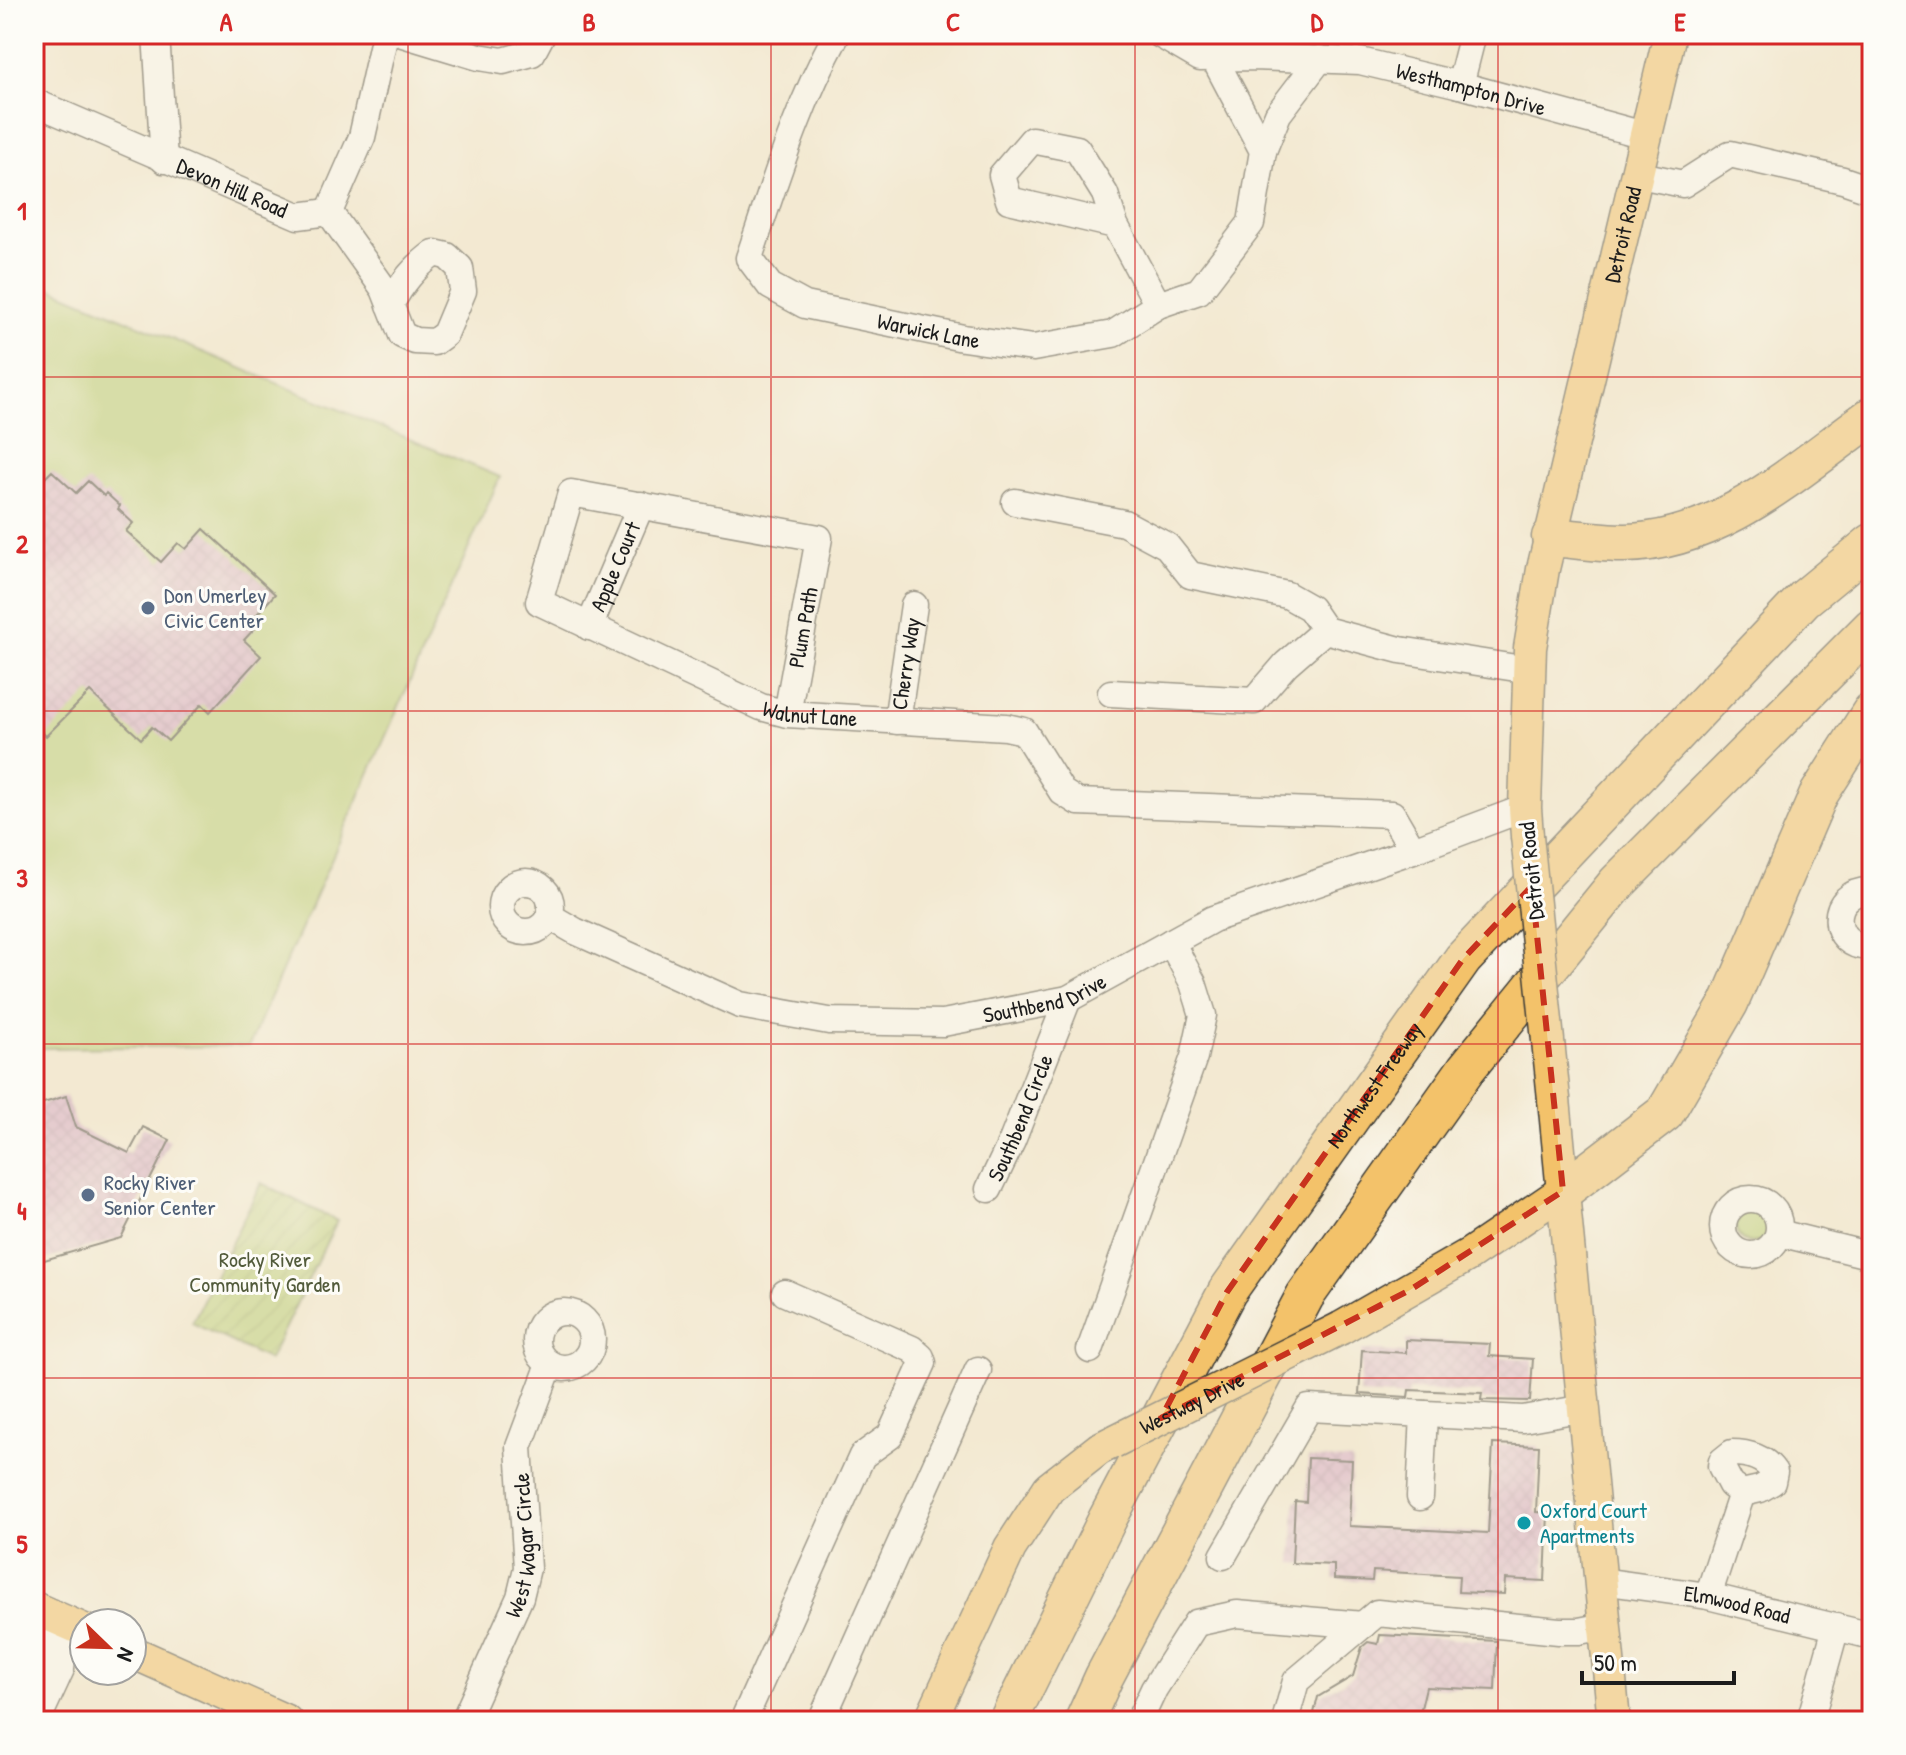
<svg xmlns="http://www.w3.org/2000/svg" width="1906" height="1755" font-family="'Patrick Hand',sans-serif">
<style>
.green{fill:#b7cf74;stroke:#6a7648;stroke-width:2}
.garden{fill:url(#garden-furrows);stroke:#6a7648;stroke-width:2}
.building{fill:url(#building-cross-hatch)}
.lines{fill:none;stroke-linecap:round;stroke-linejoin:round}
.minor-casing{stroke:#3c3b37;stroke-width:29}
.major-casing{stroke:#3c3b37;stroke-width:35}
.highway-casing{stroke:#3c3b37;stroke-width:41}
.minor{stroke:#fff;stroke-width:26}
.major{stroke:#f3c26a;stroke-width:32}
.highway{stroke:#f3c26a;stroke-width:38}
.major-bridge-casing{stroke:#3c3b37;stroke-width:35;stroke-linecap:butt}
.major-bridge{stroke:#f3c26a;stroke-width:32}
.marked{fill:none;stroke:#c8321e;stroke-width:6;stroke-dasharray:16 10;stroke-linejoin:round}
.grid{fill:none;stroke:#d62828;stroke-width:2;stroke-opacity:0.55}
.service-dot{fill:#5c6f8a;stroke:#fdfcf7;stroke-width:3}
.culture-dot{fill:#0f9aa8;stroke:#fdfcf7;stroke-width:3}
.labels{text-anchor:middle;dominant-baseline:central;stroke-width:6;stroke-linejoin:round;paint-order:stroke}
.street-label{font-size:22px;fill:#1c1c1c;stroke:#fdfcf7}
.service-label{font-size:22px;fill:#4e5e75;stroke:#fdfcf7;text-anchor:start}
.park-label{font-size:22px;fill:#525b3b;stroke:#fdfcf7}
.culture-label{font-size:22px;fill:#0d838f;stroke:#fdfcf7;text-anchor:start}
.neatline{fill:none;stroke:#d62828;stroke-width:3}
.grid-label{font-size:26px;text-anchor:middle;font-weight:bold;fill:#d62828}
</style>
<defs>
<pattern id="garden-furrows" width="10" height="10" patternUnits="userSpaceOnUse" patternTransform="scale(2)"><rect width="10" height="10" fill="#b7cf74"/><path d="M-1 1l2-2M0 10L10 0M9 11l2-2" fill="none" stroke="#9db164"/></pattern>
<pattern id="building-cross-hatch" width="8" height="8" patternUnits="userSpaceOnUse" patternTransform="scale(2)"><rect width="8" height="8" fill="#d5a7cb"/><path d="M0 0l8 8M0 8l8-8" fill="none" stroke="#b68fae"/></pattern>
</defs>
<rect width="100%" height="100%" fill="#fdfcf7"/>
<filter id="ink" filterUnits="userSpaceOnUse"><feTurbulence type="fractalNoise" baseFrequency=".0125" numOctaves="2"/><feDisplacementMap in="SourceGraphic" scale="16" xChannelSelector="R" yChannelSelector="G"/><feConvolveMatrix kernelMatrix="1 2 1 2 8 2 1 2 1" color-interpolation-filters="sRGB"/></filter>
<filter id="wash" filterUnits="userSpaceOnUse"><feTurbulence type="fractalNoise" baseFrequency=".006" numOctaves="4" result="noise"/><feDisplacementMap in="SourceGraphic" scale="32" xChannelSelector="R" yChannelSelector="G"/><feGaussianBlur stdDeviation="1.8" result="paint"/><feColorMatrix in="noise" values="0 0 0 0 0 0 0 0 0 0 0 0 0 0 0 0 0 1.4 0 .05"/><feComposite in="paint" operator="in"/></filter>
<g filter="url(#wash)">
<rect width="100%" height="100%" fill="#f3e9d2"/>
<path class="green" d="M34 281 500 477 249 1046 43 1048 34 1051Z
M1736 1227a16 16 0 1 1 32 0a16 16 0 1 1-32 0Z"/>
<path class="garden" d="M261 1183 337 1221 269 1360 192 1323Z"/>
<g id="blocks">
<path class="building" d="M52 471 76 493 88 481 104 496 106 493 120 506 118 509 133 523 126 531 161 562 178 543 186 549 204 529 275 594 250 622 256 627 244 640 261 656 210 712 202 704 168 741 152 727 141 739 90 692 46 736 34 725V489Z
M66 1096 76 1127 129 1153 143 1127 170 1140 121 1238 34 1263V1106Z
M1406 1340 1490 1344 1489 1356 1533 1359 1530 1401 1481 1400 1482 1393 1409 1390 1408 1397 1359 1394 1362 1350 1406 1353Z
M1493 1444 1539 1446 1536 1512 1548 1513 1545 1581 1505 1579 1504 1594 1458 1592 1459 1576 1373 1571 1372 1581 1334 1579V1565L1292 1563 1295 1501 1306 1502 1308 1458 1352 1460 1349 1526 1488 1533Z
M1380 1635 1497 1641 1495 1690 1426 1687 1418 1721H1312L1318 1697 1353 1676 1362 1647 1368 1642 1378 1644Z"/>
</g>
</g>
<g filter="url(#ink)">
<use href="#blocks" fill-opacity="0" stroke="#3c3b37" stroke-width="2"/>
<g class="lines">
<defs>
<g id="minor">
<path d="M156 34 164 160"/>
<path d="M403 34 479 57 503 61 532 53 542 34"/>
<path id="s1" d="M837 34C798 105 775 181 749 258L770 286 805 305 963 338 1033 348 1113 334 1158 305 1199 291 1251 223 1263 151 1214 58"/>
<path id="s2" d="M1159 34 1200 58 1252 57 1360 61 1460 85 1644 135"/>
<path d="M1460 85 1473 34"/>
<path id="s3" d="M34 102 298 216 329 212"/>
<path d="M1263 151 1278 114 1320 59"/>
<path d="M1635 174 1683 184 1730 154 1843 180 1872 190"/>
<path d="M329 212 384 289 402 335 415 341 434 342 445 334 463 291 460 268 447 256 434 253C414 268 402 283 390 305"/>
<path d="M329 212 362 137 385 34"/>
<path d="M1115 225 1105 194 1077 149 1032 140 1002 175 1009 200 1115 225 1158 305"/>
<path d="M1015 502 1124 523 1167 546 1190 575 1287 595 1310 608 1325 630 1400 650 1529 670"/>
<path id="s4" d="M589 627 641 505"/>
<path d="M1111 693 1254 701 1286 664 1325 630"/>
<path id="s5" d="M787 714 819 538 571 493 539 602 761 707 787 714 1006 727 1024 731 1062 792 1078 802 1392 814 1413 850"/>
<path id="s6" d="M897 721 914 605"/>
<circle cx="526" cy="907" r="25"/>
<path d="M1872 891C1827 888 1828 951 1872 946"/>
<path id="s7" d="M549 916 575 931 740 1005 829 1021 943 1023 1068 999 1213 919 1413 850 1525 808"/>
<path id="s8" d="M989 1189 1012 1141 1068 999"/>
<circle cx="1751" cy="1227" r="28"/>
<path d="M1779 1233 1872 1256"/>
<circle cx="564" cy="1340" r="28"/>
<path d="M1090 1350 1194 1057 1203 1015 1193 983 1171 942"/>
<path d="M1732 1453C1748 1453 1765 1458 1774 1472L1772 1482 1760 1489 1742 1493 1731 1485 1721 1466 1722 1461Z"/>
<path d="M1420 1497 1424 1414"/>
<path d="M1223 1556 1309 1408 1523 1419 1584 1408"/>
<path id="s9" d="M1601 1581 1708 1596 1872 1636"/>
<path d="M1708 1596 1742 1493"/>
<path d="M34 1672 39 1660 65 1625"/>
<path d="M37 1721 61 1669 67 1622"/>
<path id="s10" d="M464 1721 520 1597 527 1568 519 1447 550 1364"/>
<path d="M743 1721 862 1456 890 1436 923 1363 921 1357 912 1349 785 1293"/>
<path d="M821 1721 978 1370"/>
<path d="M1139 1721 1154 1689 1196 1623 1237 1614 1363 1625"/>
<path d="M1285 1721 1296 1681 1377 1613 1559 1631H1579L1605 1626"/>
<path d="M1810 1721 1836 1627"/>
</g>
<g id="major">
<path id="s11" d="M1527 836 1525 808 1530 648 1543 569 1670 34"/>
<path d="M1554 1099 1614 1721"/>
<path d="M1341 1328 1470 1254 1563 1191"/>
<path d="M34 1608 84 1630"/>
<path d="M132 1652 286 1721"/>
<path d="M930 1721 1010 1548 1049 1488 1099 1449 1113 1442"/>
</g>
<g id="highway">
<path d="M1551 537C1576 539 1601 543 1625 543 1720 542 1799 468 1872 416"/>
<path d="M1563 1191 1665 1113 1729 1003 1819 794 1872 711"/>
<path id="s12" d="M1008 1721 1108 1518 1227 1292 1463 959 1804 599 1872 543"/>
<path d="M1084 1721 1104 1677 1305 1296 1466 1069 1617 883 1872 627"/>
</g>
</defs>
<use href="#minor" class="minor-casing"/>
<use href="#major" class="major-casing"/>
<use href="#highway" class="highway-casing"/>
<use href="#minor" class="minor"/>
<use href="#major" class="major"/>
<use href="#highway" class="highway"/>
<defs>
<g id="major-bridge">
<path d="M1527 836 1554 1099"/>
<path id="s13" d="M1113 1442 1341 1328"/>
</g>
</defs>
<use href="#major-bridge" class="major-bridge-casing"/>
<use href="#major-bridge" class="major-bridge"/>
</g>
</g>
<path d="M0 0H1906V1755H0ZM1532 886 1563 1191 1410 1290 1161 1418 1227 1292 1463 959Z" fill="#f3e9d2" fill-opacity=".55" fill-rule="evenodd"/>
<path class="marked" d="M1532 886 1563 1191 1410 1290 1161 1418 1227 1292 1463 959Z"/>
<path class="grid" d="M408 34V1721M771 34V1721M1135 34V1721M1498 34V1721M34 377H1872M34 711H1872M34 1044H1872M34 1378H1872"/>
<g class="service-dot">
<circle cx="148" cy="608" r="8"/>
<circle cx="88" cy="1195" r="8"/>
</g>
<circle class="culture-dot" cx="1524" cy="1523" r="8"/>
<g class="labels">
<g class="street-label">
<text stroke="none"><textPath href="#s2" startOffset="322">Westhampton Drive</textPath></text>
<text stroke="none"><textPath href="#s3" startOffset="216">Devon Hill Road</textPath></text>
<text stroke="none"><textPath href="#s11" startOffset="612">Detroit Road</textPath></text>
<text stroke="none"><textPath href="#s1" startOffset="442">Warwick Lane</textPath></text>
<text stroke="none"><textPath href="#s4" startOffset="66">Apple Court</textPath></text>
<text stroke="none"><textPath href="#s5" startOffset="88">Plum Path</textPath></text>
<text stroke="none"><textPath href="#s6" startOffset="58">Cherry Way</textPath></text>
<text stroke="none"><textPath href="#s5" startOffset="840">Walnut Lane</textPath></text>
<text transform="translate(1531 871) rotate(-96)">Detroit Road</text>
<text stroke="none"><textPath href="#s7" startOffset="520">Southbend Drive</textPath></text>
<text stroke="none"><textPath href="#s12" startOffset="736">Northwest Freeway</textPath></text>
<text stroke="none"><textPath href="#s8" startOffset="78">Southbend Circle</textPath></text>
<text stroke="none"><textPath href="#s13" startOffset="88">Westway Drive</textPath></text>
<text stroke="none"><textPath href="#s10" startOffset="188">West Wagar Circle</textPath></text>
<text stroke="none"><textPath href="#s9" startOffset="138">Elmwood Road</textPath></text>
</g>
<g class="service-label">
<text x="164" y="595">Don Umerley<tspan x="164" dy="25">Civic Center</tspan></text>
<text x="104" y="1182">Rocky River<tspan x="104" dy="25">Senior Center</tspan></text>
</g>
<g class="park-label">
<text x="265" y="1259">Rocky River<tspan x="265" dy="25">Community Garden</tspan></text>
</g>
<g class="culture-label">
<text x="1540" y="1510">Oxford Court<tspan x="1540" dy="25">Apartments</tspan></text>
</g>
</g>
<rect width="1906" height="1755" fill="none" stroke="#fdfcf7" stroke-width="88"/>
<g transform="translate(108 1647) rotate(113)"><circle r="38" fill="#fdfcf7" stroke="#a3a29f" stroke-width="2"/>
<path d="M0-6L14 30L0 20L-14 30Z" fill="#c8321e"/>
<text y="-12" font-size="22" font-weight="bold" text-anchor="middle" fill="#1c1c1c">N</text>
</g>
<path d="M1582 1671v12h152v-12" fill="none" stroke="#1c1c1c" stroke-width="4"/>
<text x="1594" y="1671" font-size="24" fill="#1c1c1c" stroke="#fdfcf7" stroke-width="6" paint-order="stroke">50 m</text>
<rect x="44" y="44" width="1818" height="1667" class="neatline"/>
<g class="grid-label">
<text x="226" y="31">A</text>
<text x="589" y="31">B</text>
<text x="953" y="31">C</text>
<text x="1317" y="31">D</text>
<text x="1680" y="31">E</text>
<text x="22" y="220">1</text>
<text x="22" y="553">2</text>
<text x="22" y="887">3</text>
<text x="22" y="1220">4</text>
<text x="22" y="1553">5</text>
</g>
</svg>
